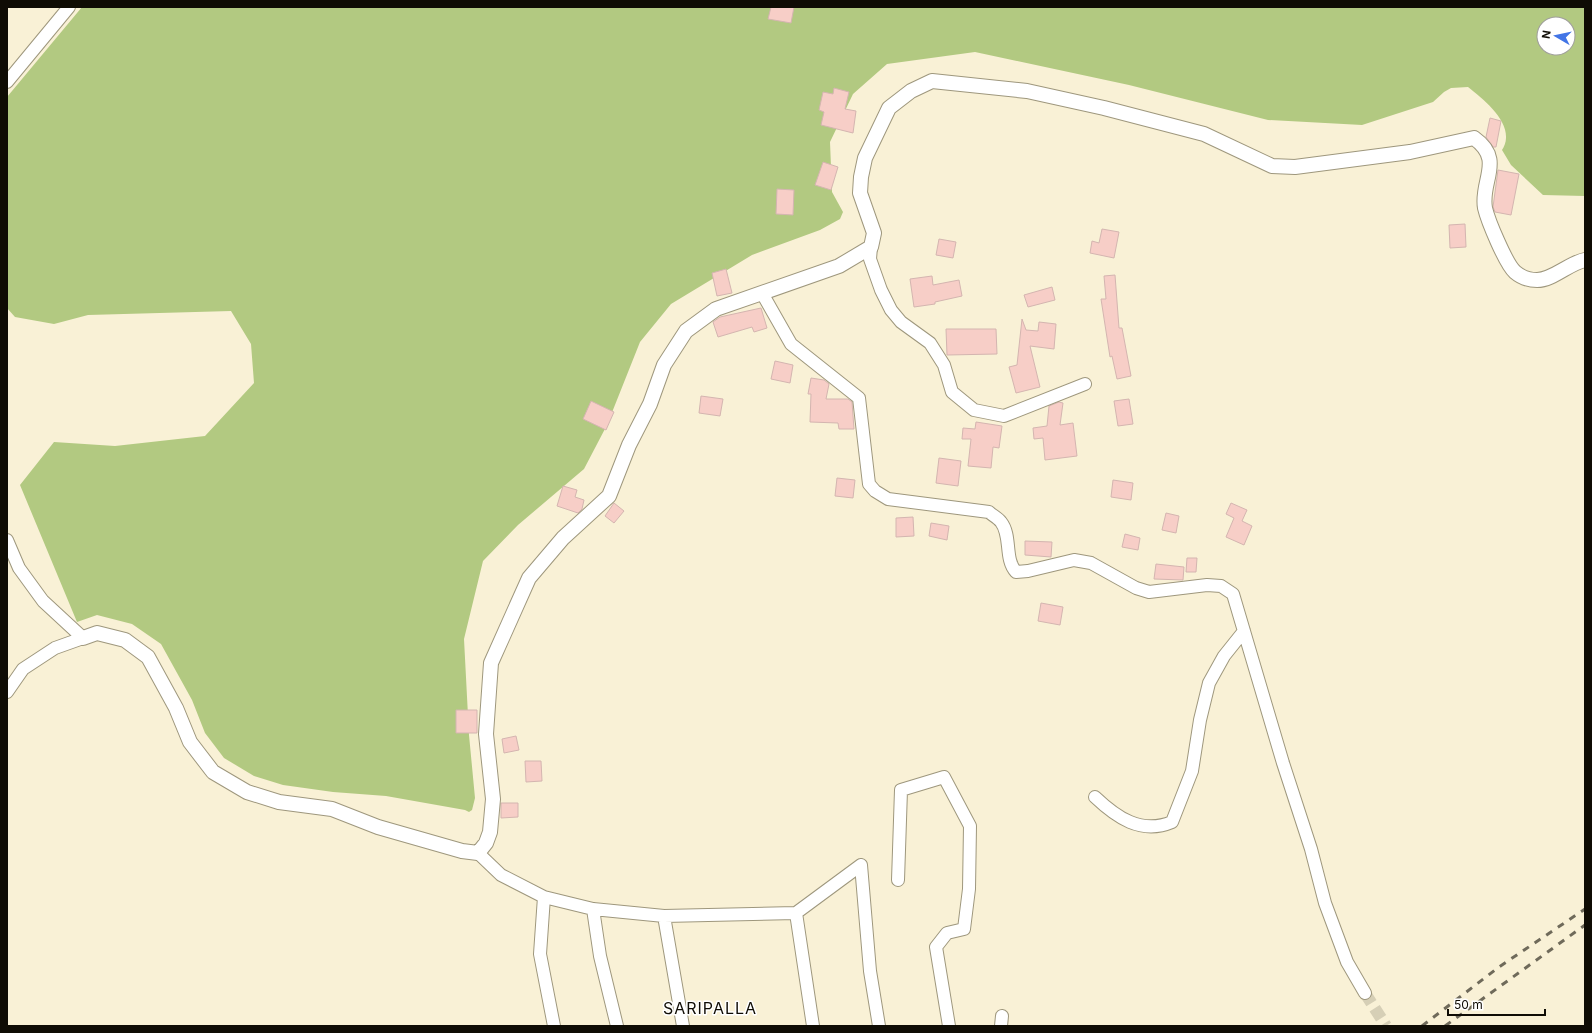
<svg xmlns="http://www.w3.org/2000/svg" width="1592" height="1033" font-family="Inter,sans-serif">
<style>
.green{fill:#b2c981;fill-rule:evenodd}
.building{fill:#f7cec7;stroke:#d4b5b0}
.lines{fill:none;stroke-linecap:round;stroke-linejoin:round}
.minor-tunnel{stroke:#d6cfb6;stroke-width:12;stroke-dasharray:12 6;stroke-linecap:butt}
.minor-casing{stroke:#9e977d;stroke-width:14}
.tertiary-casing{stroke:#9e977d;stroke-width:16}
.minor{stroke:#fff;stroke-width:12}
.tertiary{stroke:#fff;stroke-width:14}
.rail{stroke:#6f6a5a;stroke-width:3;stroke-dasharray:7 7;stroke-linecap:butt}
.labels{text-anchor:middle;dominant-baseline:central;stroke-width:3;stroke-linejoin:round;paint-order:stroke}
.quarter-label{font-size:16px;letter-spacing:1px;fill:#0f0c04;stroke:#fff}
</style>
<rect width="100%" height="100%" fill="#f9f1d6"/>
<path class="green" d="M82 7H1585V196L1543 195 1511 165 1502 150C1504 147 1506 142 1506 138 1507 118 1483 99 1468 87L1451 88 1444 92 1433 102 1362 125 1268 120 1129 85 975 52 887 64 853 94 830 142 832 192 843 212 840 219 820 230 752 255 671 304 640 342 607 425 584 469 518 525 483 561 464 639 469 735 475 798 472 810 469 812 465 810 386 796 333 792 283 785 254 776 224 758 205 733 192 700 161 644 132 624 97 615 77 622 20 485 54 442 115 446 205 436 254 383 251 344 231 311 88 315 54 324 15 317 7 308V97ZM1544 24H1568V48H1544Z"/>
<path class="building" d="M771 7H794L791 23 768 19Z
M834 88 849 92 845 109 856 111 853 133 821 125 824 112 819 110 823 92 833 94Z
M1490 118 1501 121 1496 147H1493L1486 137Z
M823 162 838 167 831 190 815 185Z
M1498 170 1519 174 1511 215 1495 212 1493 207Z
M777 189 794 190 793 215 776 214Z
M1465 224 1466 247 1450 248 1449 225Z
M1102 229 1119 232 1114 258 1090 253 1092 241 1099 243Z
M939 239 956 242 953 258 936 255Z
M726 269 732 293 717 296 712 273Z
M1115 275 1119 328H1122L1131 376 1117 379 1112 356 1110 357 1101 299H1106L1104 276Z
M932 276 933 285 959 280 962 296 935 302V304L914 307 910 279Z
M1052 287 1055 300 1028 307 1024 295Z
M761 308 767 328 754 332 752 327 718 337 713 322 720 317Z
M1022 319 1026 330 1038 331 1039 322 1056 324 1054 349 1030 346 1040 387 1016 393 1009 367 1017 365Z
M946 329H996L997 354 947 355Z
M775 361 793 365 790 383 771 379Z
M811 378 824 380 829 384 826 399H848L852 402 854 429H839L838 423 810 422 811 394H808Z
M701 396 723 399 720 416 699 413Z
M1129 399 1133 424 1118 426 1114 401Z
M591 401 614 412 606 430 583 419Z
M1059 402 1063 403 1060 425 1073 423 1077 456 1045 460 1043 438 1034 439 1033 428 1047 426 1049 406Z
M976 422 1002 426 999 448 993 447 991 468 968 466 971 439H962L963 428 975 429Z
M939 458 961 461 958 486 936 483Z
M837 478 855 480 853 498 835 496Z
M1113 480 1133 483 1131 500 1111 497Z
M563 486 577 490 575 497 584 500 582 509 578 513 557 506Z
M614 503 624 511 614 523 605 516Z
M1231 503 1247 510 1242 521 1252 526 1244 545 1226 537 1234 518 1226 514Z
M1166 513 1179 516 1176 533 1162 530Z
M913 517 914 536 896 537V518Z
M931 523 949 526 947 540 929 536Z
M1125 534 1140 538 1138 550 1122 547Z
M1025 541 1052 542 1051 557 1025 555Z
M1187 558H1197L1196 572H1186Z
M1156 564 1184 567 1183 580 1154 579Z
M1041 603 1063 607 1060 625 1038 621Z
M456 710H477V733H456Z
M516 736 519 750 504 753 502 739Z
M525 761H541L542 781 526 782Z
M501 803H518V817L501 818Z"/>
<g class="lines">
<path class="minor-tunnel" d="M1365 993 1386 1026"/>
<defs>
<path id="minor" d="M7 82 69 7
M871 247 870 259 881 290 891 310 901 322 930 343 944 365 952 392 974 410 1004 416 1085 384
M762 293 791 344 859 398 869 484 875 491 888 499 989 512C992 515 998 518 1001 522 1012 536 1004 559 1016 572L1028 571 1074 560 1091 563 1136 588 1149 592 1207 585 1221 586 1233 594 1283 763 1311 849 1325 903 1347 962 1365 993
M7 540 19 568 43 601 83 638 55 648 23 669 7 692
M1095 797C1116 817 1141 835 1172 822L1192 771 1200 720 1209 683 1224 656 1244 631
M478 853 501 875 544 897 593 909 664 916 796 913 861 865
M861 865 870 971 879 1026
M898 880 901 790 944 777 970 826 969 889 964 929 947 933 936 947 949 1026
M544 897 540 954 554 1026
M593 909 600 956 617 1026
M796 913 813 1026
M664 916 683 1026
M1001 1026 1002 1016"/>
<path id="tertiary" d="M83 638 97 633 125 640 148 657 176 708 190 742 213 772 247 792 279 802 332 809 378 827 462 851 478 853 486 843 490 832 493 799 486 734 491 663 529 578 563 538 609 496 629 445 650 404 664 365 686 331 716 309 839 266 871 247 874 233 860 193 861 177 865 158 889 108 911 91 932 81 1027 91 1104 108 1204 134 1272 166 1295 167 1410 152 1474 138C1505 160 1480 181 1485 208 1488 221 1506 264 1515 272 1522 278 1528 280 1537 280 1553 280 1569 263 1585 260"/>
</defs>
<use href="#minor" class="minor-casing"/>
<use href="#tertiary" class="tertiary-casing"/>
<use href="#minor" class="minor"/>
<use href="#tertiary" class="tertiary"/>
<path class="rail" d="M1422 1026 1499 967 1585 909
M1445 1026 1585 925"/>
</g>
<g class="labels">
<g class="quarter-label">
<text x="710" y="1008">SARIPALLA</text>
</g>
</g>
<rect width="1592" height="1033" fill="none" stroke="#0f0c04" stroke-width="16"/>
<g transform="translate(1556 36) rotate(279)"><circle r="19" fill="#ffffff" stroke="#9f9e9b"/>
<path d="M0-3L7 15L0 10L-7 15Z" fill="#4275e6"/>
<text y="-6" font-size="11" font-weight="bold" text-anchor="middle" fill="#0f0c04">N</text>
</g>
<path d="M1448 1009v6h97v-6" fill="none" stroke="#0f0c04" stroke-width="2"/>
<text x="1454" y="1009" font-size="12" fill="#0f0c04" stroke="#ffffff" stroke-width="3" paint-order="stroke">50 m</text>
</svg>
